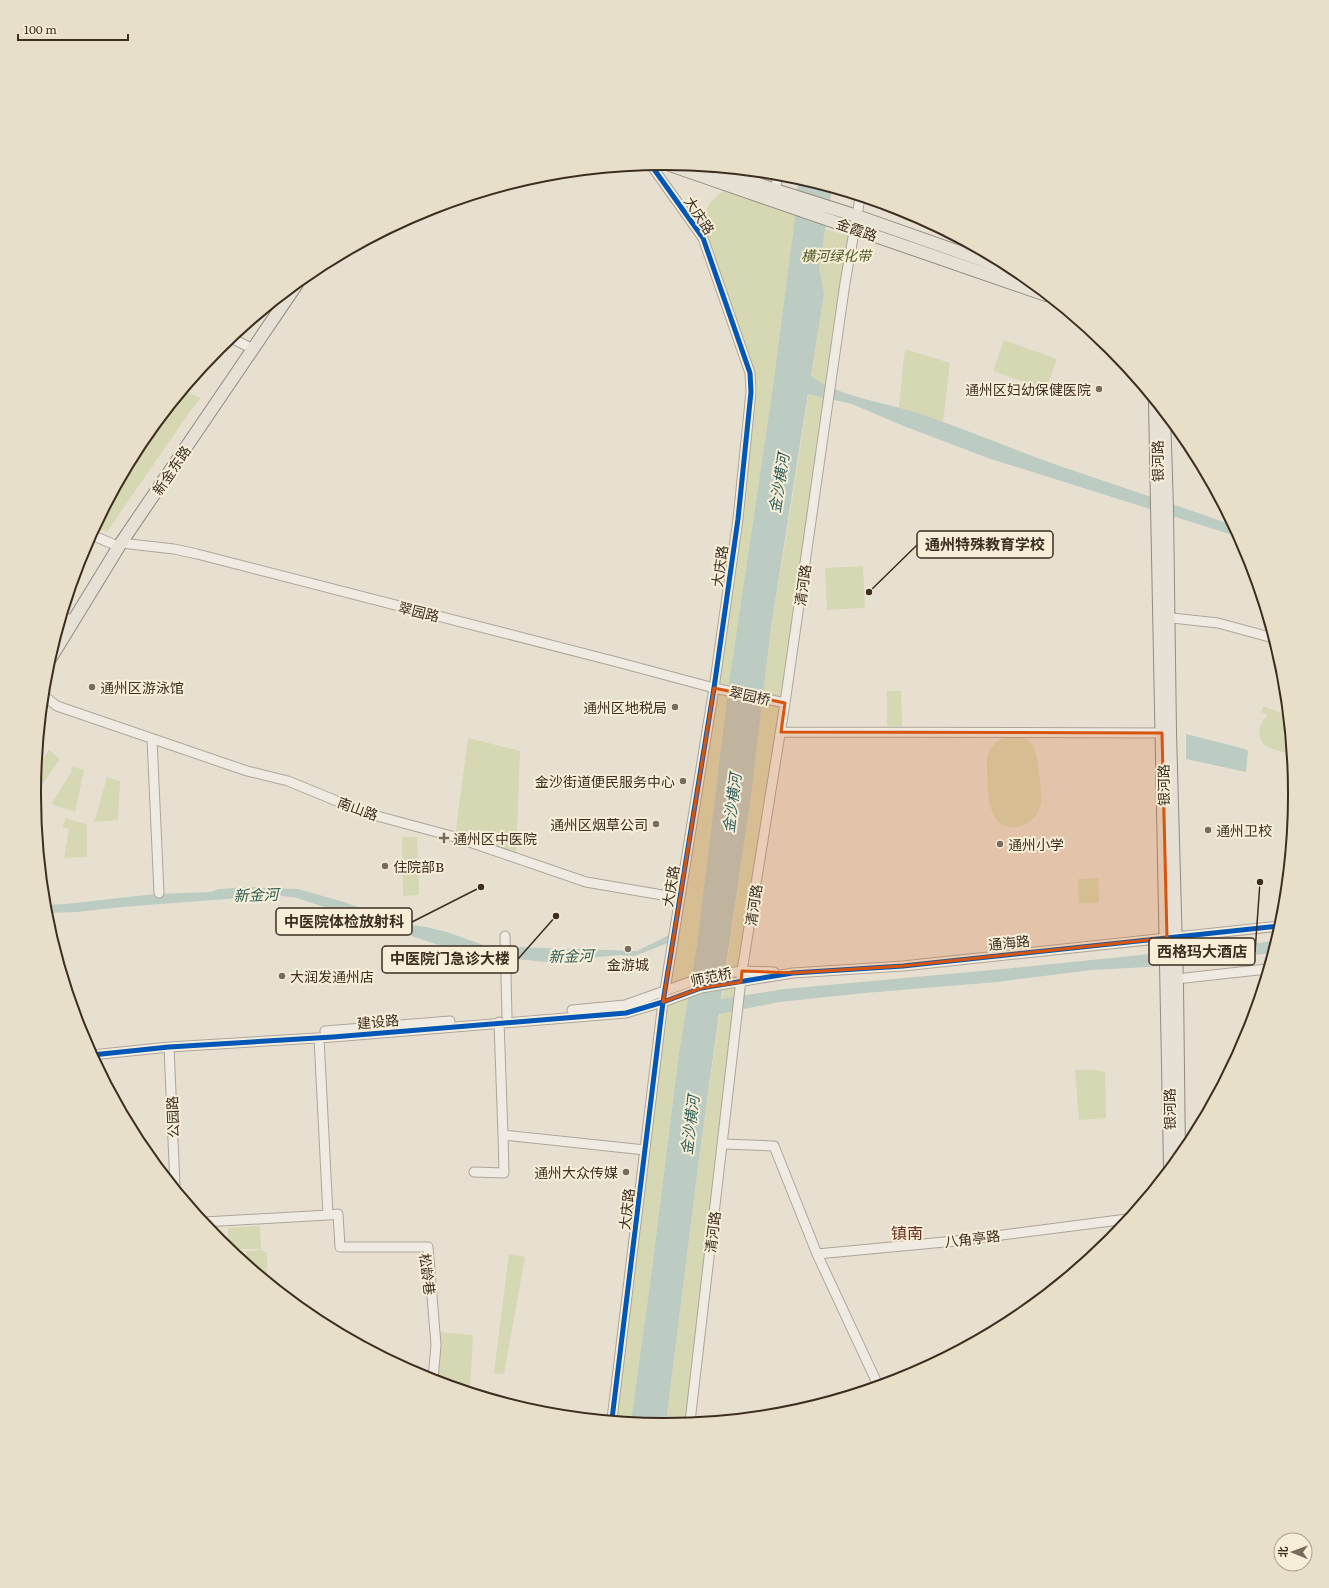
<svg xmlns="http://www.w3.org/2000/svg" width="1329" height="1588" font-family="Literata,'Noto Sans SC',serif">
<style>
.green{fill:#d6d7b3}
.water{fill:#bcccc2}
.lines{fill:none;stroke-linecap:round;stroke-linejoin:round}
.minor-casing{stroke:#ada599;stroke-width:11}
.major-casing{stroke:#928b80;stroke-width:14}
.minor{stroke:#efebe3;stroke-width:9}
.major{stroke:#e6e1d4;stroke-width:12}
.cycleway-casing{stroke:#f7eed8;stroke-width:8}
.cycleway{stroke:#0057b8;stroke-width:5}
.marked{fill:#d7550e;fill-opacity:0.2;stroke:#d7550e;stroke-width:3;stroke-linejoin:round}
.poi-dot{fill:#786c5e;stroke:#f7eed8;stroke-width:1.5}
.labels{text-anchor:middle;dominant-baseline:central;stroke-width:4;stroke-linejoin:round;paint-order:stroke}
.street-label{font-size:14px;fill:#3d2e20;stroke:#f7eed8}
.park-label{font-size:14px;font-style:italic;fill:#4d5a26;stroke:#f7eed8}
.poi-label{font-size:14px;fill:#3d2e20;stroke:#f7eed8;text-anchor:start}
.water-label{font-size:15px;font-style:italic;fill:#2f5d5a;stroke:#f7eed8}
.quarter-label{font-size:16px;fill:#6b2e1e;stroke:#f7eed8}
.rim{fill:none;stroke:#3d2e20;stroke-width:2}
.leader{fill:none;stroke:#3d2e20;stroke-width:1.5}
.callout-dot{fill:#3d2e20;stroke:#f7eed8;stroke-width:1.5}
.callout{fill:#f7eed8;stroke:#3d2e20;stroke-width:1.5}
.callout-label{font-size:15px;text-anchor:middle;font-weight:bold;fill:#3d2e20}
</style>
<rect width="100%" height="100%" fill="#e7e0d1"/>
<path class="green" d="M728 185 796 209 773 388 729 683 697 944 679 1053 652 1269 631 1421 612 1419 663 1002 714 688 752 373 701 223 709 204Z
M825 229 854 237 742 971 690 1422 666 1424 700 1151 751 797 771 627 793 495 824 294 819 266Z
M1004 340 1057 359 1046 390 993 371Z
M905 349 950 363 942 431 898 415Z
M184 391 201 398 188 414 107 532 96 527 140 444Z
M863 566 865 608 827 610 825 568Z
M887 691H901L902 726H887Z
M1263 706 1287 715 1291 755C1284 752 1272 750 1266 746 1255 738 1259 722 1268 715L1261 712Z
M1010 736C1019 736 1026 737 1032 744 1038 751 1042 794 1041 804 1040 806 1039 810 1038 812 1033 821 1025 826 1016 827 983 831 988 779 987 758 990 745 998 739 1010 736Z
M468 738 520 751 516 858 455 837Z
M49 750 60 759 34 796 36 769Z
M73 767 84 770 75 812 51 804 72 771 70 770Z
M107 777 120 781 118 820 93 822 95 820Z
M66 818 87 825V857L64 858 69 829 62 827Z
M402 837H417L419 895 403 896Z
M1098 878 1099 903H1079L1078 879Z
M1075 1070H1095L1105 1072 1106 1118 1079 1120Z
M260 1226 261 1249H230L228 1248V1228Z
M263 1250V1252H267V1280L255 1270V1263H247L246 1251Z
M509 1254 525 1257 504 1374 494 1373Z
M439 1332 473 1335 470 1391 436 1380Z"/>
<path class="water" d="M798 179 832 189 819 266 824 294 811 376C838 397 890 403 923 415 968 430 1012 449 1057 465 1115 485 1174 504 1232 525L1239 537 988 458 901 425 852 404 808 394 771 627 751 797 721 999 785 989 1013 968 1276 941 1272 953 1148 967 1092 970 997 982 865 993 779 1002 719 1014 700 1151 666 1424 631 1421 652 1269 679 1053 697 944 729 683 773 387 796 209Z
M1186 734 1245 749 1248 751 1246 772 1186 759Z
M250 887 298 889 344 902 404 924 426 927 447 932 486 946 637 951 671 934 670 942 635 956 619 955 546 962 495 957 485 958 472 956 297 898 277 895 122 907 77 912 46 913 45 905 66 904 155 894 211 892 219 889Z"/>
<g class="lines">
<defs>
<path id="minor" d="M775 190 778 175
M231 338 253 349
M92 535 115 545 121 543 174 549 197 554 617 662 714 688 785 703
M63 617 74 621
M1163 617 1218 623 1273 638
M44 696 57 706 247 771 288 781 366 813 455 837 586 882 680 898
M781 732 1167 733
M152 739 159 893
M505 936 507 1016
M1176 979 1267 969
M572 1010 625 1005 707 976 742 971 774 972
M499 1022 503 1135 645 1150
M325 1031 450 1021
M169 1047 175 1186
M92 1055 169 1047 333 1037 626 1013 663 1002 701 988 793 973 903 966 1280 926
M722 1144 774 1146 817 1254 878 1385
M474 1172 504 1173 503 1135
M328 1215 338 1214 340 1247H428L436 1345 433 1379
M204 1222 328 1215 319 1038
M817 1254 955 1241 1127 1219
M612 1419 663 1002 714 688 738 519 751 392 750 373 703 238 651 165
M690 1422 742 971 785 703 845 283 860 198"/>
<path id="major" d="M667 164 1046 295
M717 169 775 190 857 216 1019 273
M1155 403 1170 1167
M1164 414 1167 509 1170 733 1177 985 1179 1156
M50 659 121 543 297 284"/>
</defs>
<use href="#minor" class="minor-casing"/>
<use href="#major" class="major-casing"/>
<use href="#minor" class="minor"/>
<use href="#major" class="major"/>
<defs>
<path id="cycleway" d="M92 1055 169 1047 333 1037 626 1013 663 1002 701 988 793 973 903 966 1280 926
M612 1419 663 1002 714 688 738 519 751 392 750 373 703 238 651 165"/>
</defs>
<use href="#cycleway" class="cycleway-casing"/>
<use href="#cycleway" class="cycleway"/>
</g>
<path class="marked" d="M714 688 785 703 781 732 1162 733 1167 938 903 966 793 973 742 971 741 982 701 988 663 1002Z"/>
<g class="poi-dot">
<circle cx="1099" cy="389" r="4"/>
<circle cx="92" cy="687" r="4"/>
<circle cx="675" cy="707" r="4"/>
<circle cx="683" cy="781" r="4"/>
<circle cx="656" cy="824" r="4"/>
<circle cx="1208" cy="830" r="4"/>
<path d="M442 832h4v4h4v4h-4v4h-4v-4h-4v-4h4z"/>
<circle cx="1000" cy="844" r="4"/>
<circle cx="385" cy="866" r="4"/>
<circle cx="628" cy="949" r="4"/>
<circle cx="282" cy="976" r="4"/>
<circle cx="626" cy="1172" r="4"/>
</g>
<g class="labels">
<g class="street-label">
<text transform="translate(700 215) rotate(57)">大庆路</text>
<text transform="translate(857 229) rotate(19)">金霞路</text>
<text transform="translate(1157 461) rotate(-91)">银河路</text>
<text transform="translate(171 470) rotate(-56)">新金东路</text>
<text transform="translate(719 566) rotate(-82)">大庆路</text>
<text transform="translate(802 585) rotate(-82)">清河路</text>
<text transform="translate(419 611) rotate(14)">翠园路</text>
<text transform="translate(750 695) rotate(12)">翠园桥</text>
<text transform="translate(1163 785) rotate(-91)">银河路</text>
<text transform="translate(358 808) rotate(20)">南山路</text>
<text transform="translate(670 886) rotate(-80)">大庆路</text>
<text transform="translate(753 905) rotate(-81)">清河路</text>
<text transform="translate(1009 942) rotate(-6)">通海路</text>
<text transform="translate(711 976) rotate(-12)">师范桥</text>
<text transform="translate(378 1021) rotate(-5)">建设路</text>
<text transform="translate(1169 1109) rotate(-91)">银河路</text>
<text transform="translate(172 1117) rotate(-92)">公园路</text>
<text transform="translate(626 1209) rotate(-83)">大庆路</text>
<text transform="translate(712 1232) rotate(-83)">清河路</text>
<text transform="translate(972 1238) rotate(-7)">八角亭路</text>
<text transform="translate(428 1274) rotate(83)">松龄巷</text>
</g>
<g class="park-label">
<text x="836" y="255">横河绿化带</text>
</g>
<g class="poi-label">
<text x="1091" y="389" text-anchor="end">通州区妇幼保健医院</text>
<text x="100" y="687">通州区游泳馆</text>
<text x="667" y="707" text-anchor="end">通州区地税局</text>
<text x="675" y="781" text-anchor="end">金沙街道便民服务中心</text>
<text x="648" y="824" text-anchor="end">通州区烟草公司</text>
<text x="1216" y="830">通州卫校</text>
<text x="453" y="838">通州区中医院</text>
<text x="1008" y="844">通州小学</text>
<text x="393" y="866">住院部B</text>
<text x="628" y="964" text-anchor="middle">金游城</text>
<text x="290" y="976">大润发通州店</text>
<text x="618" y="1172" text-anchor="end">通州大众传媒</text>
</g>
<g class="water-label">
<text transform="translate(778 483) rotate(-81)">金沙横河</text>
<text transform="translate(731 803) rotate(-83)">金沙横河</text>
<text transform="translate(256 894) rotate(-2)">新金河</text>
<text transform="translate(571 955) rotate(-1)">新金河</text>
<text transform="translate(689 1125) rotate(-83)">金沙横河</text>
</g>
<g class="quarter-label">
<text x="907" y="1232">镇南</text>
</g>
</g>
<path d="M0 0H1329V1588H0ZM664 170H665A623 623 0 0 1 1288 793V795A623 623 0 0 1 665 1418H664A623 623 0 0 1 41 795V793A623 623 0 0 1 664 170Z" fill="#e8dfc9" fill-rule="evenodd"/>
<path class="rim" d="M664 170H665A623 623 0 0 1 1288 793V795A623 623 0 0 1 665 1418H664A623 623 0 0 1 41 795V793A623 623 0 0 1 664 170Z"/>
<path class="leader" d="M869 592L917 545M481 887L412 922M1260 882L1255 952M556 916L518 959"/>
<g class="callout-dot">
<circle cx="869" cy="592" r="4"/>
<circle cx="481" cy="887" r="4"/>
<circle cx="1260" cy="882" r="4"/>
<circle cx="556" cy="916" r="4"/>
</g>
<g class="callout">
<rect x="917" y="531" width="136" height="27" rx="4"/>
<rect x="276" y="908" width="136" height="27" rx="4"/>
<rect x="1149" y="938" width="106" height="27" rx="4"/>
<rect x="382" y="946" width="136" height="27" rx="4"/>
</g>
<g class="callout-label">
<text x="985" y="550">通州特殊教育学校</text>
<text x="344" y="927">中医院体检放射科</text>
<text x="1202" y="957">西格玛大酒店</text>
<text x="450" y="964">中医院门急诊大楼</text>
</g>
<g transform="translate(1293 1552) rotate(271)"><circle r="19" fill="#f7eed8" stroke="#ada18e"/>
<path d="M0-3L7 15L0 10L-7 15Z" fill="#786c5e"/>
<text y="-6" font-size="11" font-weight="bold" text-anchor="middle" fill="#3d2e20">北</text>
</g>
<path d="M18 34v6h110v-6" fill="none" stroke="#3d2e20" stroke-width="2"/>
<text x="24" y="34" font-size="12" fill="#3d2e20" stroke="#f7eed8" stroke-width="3" paint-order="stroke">100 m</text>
</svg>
